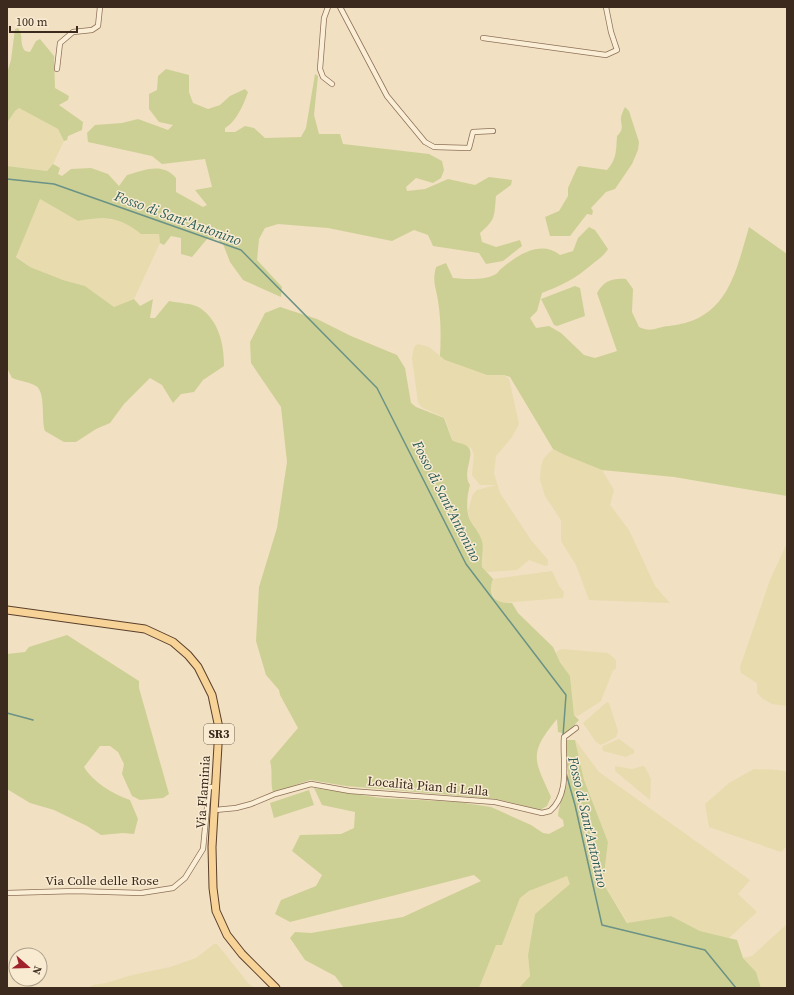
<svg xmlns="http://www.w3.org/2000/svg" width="794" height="995" font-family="'Source Serif 4',serif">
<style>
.farmland{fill:#e8dbae}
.green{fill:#cdd094}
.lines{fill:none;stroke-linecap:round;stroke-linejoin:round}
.stream{stroke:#6a9286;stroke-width:1.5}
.street-casing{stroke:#8d7057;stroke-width:6}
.primary-casing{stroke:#5a3f2c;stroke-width:9}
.street{stroke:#fbeed6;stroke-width:4.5}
.primary{stroke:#f7d397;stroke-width:7}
.labels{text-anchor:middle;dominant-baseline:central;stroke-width:3;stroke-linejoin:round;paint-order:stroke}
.shield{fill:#f8ebd2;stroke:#746453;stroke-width:1}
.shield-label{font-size:12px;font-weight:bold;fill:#3b2a1d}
.street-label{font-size:13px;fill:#3b2a1d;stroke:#f8ebd2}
.water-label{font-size:14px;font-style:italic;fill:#2b5c56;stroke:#f8ebd2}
</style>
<rect width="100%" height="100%" fill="#f1e0c2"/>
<path class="farmland" d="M19 108 58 129 64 141 53 164 47 171 7 166V123L15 111Z
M40 199 78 221 93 218 118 220 129 224 141 234H159L160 243 134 299 114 307 85 286 63 280 30 267 16 256Z
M418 344 429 347 445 360 487 375H504L509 379 519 424 512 437 496 456 494 473 500 493 531 540 548 560V565L545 566 529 560 517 570 487 572 482 567 475 527 470 521 468 511 470 504 473 494 477 490 496 485H480L472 475 474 454 471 448 452 440 445 418 421 407 418 402 412 358 414 347Z
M553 449 602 470 614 490 610 505 629 530 655 586 670 603 589 600 576 565 561 541V520L545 496 540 480 541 466 544 458Z
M787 543V706L772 704 763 699 757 693V683L741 673 740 667 770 580Z
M552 571 559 586 564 592 563 598 501 603 496 600 493 595 491 587 493 579Z
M562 649 608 653 616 660V669L613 670 601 701 578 716 574 715 570 676 556 655 557 651Z
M607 702 609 703 618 731 616 737 601 745 596 742 583 723Z
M619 739 634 750V753L626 757 603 751 602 748 603 746Z
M575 740 599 772 750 880 738 894 757 912 729 938 700 931 671 916 628 923 603 883 608 842 584 780Z
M615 766 632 769 643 766 645 767 651 779 650 800 615 771Z
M754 769 779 770 787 772V846L781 852 709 827 705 804 729 783Z
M567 876 571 884 535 914 528 955 530 976 519 988H479L496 944 502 945 520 898 529 891Z
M787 924V988H761L756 972 743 958 752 956Z
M214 944H217L248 983 254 988H88L93 985 106 983 132 975 170 967 196 958Z"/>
<path class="green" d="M18 28C24 35 19 44 25 51L30 52 36 41 40 39 54 56 55 88 69 96 68 100 59 105 83 122 82 130 68 136 67 140 64 141 58 129 19 108 15 111 7 123V73L11 60 15 29Z
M166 69 189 75V92L193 103 208 109 220 105 230 96 245 89 248 92C244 104 236 122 225 128V132H235L245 126 254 128 265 138 301 137 306 128 315 74 318 76 314 115 319 134H340L343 144 429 154 442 161 444 170 441 178 433 183 416 178 406 187 407 191 425 189 448 179 475 185 489 177 512 180 511 185 496 196C494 217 496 219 480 233L482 242 496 247 520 240 522 246 503 261 486 264 479 253 433 246 428 235 414 230 392 241 328 228 278 224 265 228 259 239 257 260 282 287 281 297 243 280 230 262 223 244 217 239H207L192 257 181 254V238L171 236 164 245 160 243 159 234H141C120 217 105 216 78 221L40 199 16 257 30 267 63 280 85 286 114 307 134 299 140 306 153 299 150 318H155L169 301C178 303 192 303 200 308 219 321 224 344 224 366L203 380 194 392 181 394 173 403 162 385 150 378 124 404 110 423 96 429 76 442H64L45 431C41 420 46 392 36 386 30 382 19 381 12 378L7 368V166L47 171 53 164 60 168 58 174 62 176 71 169 91 168 108 174 119 186 127 175C145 170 162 162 176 178V192L203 207 207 205 195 190 212 187 205 159 162 164 152 156 88 142 87 133 95 125 122 123 138 119 168 130 173 125 159 122 149 109V94L157 90 158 76Z
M625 107 629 111 639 142 638 150 632 164 615 189 606 192 591 208 593 211 592 215 587 214 570 236H550L545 217 559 211 568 196V188L577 168 579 166 607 170C617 159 616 150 617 136 623 130 622 128 621 121 620 117 623 111 625 107Z
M589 227 595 230 608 249C603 257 597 260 590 266 575 279 560 286 542 293L537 311 530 318 536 328 549 326 561 333 584 355 595 358 617 351 597 293C604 281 612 278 626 279L633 289 632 312 639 327C652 333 656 327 669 326 727 320 735 275 749 227L787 254V496L674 477 602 470 565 455 553 449 510 377 504 375H487L445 360 440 356C441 337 441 319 438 301 436 286 432 283 436 267L446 263 453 278C464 279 485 281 496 274 498 273 500 269 502 268 519 254 541 240 560 255L573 251 578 238Z
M575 286 580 288 585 316 557 326 554 325 541 299Z
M280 307 317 319 351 336 397 355 405 368 411 403 416 407 444 418 452 440C456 443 463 443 467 446 477 453 461 472 470 485 467 495 465 512 471 522 475 528 480 534 482 541 484 549 481 559 482 567L493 579C487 596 495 604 512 603L518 613 553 647 560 662 570 676 574 715 579 720 566 734 558 732 557 719C528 754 534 759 551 797L547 806 540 810 496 799 346 786 310 780 273 793C270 782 273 772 270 761L298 728 280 695 279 690 266 675 256 641 259 587 277 528 287 462 281 407 251 363 250 342 265 313Z
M67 635 139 681V688L169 794 163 798 140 800 132 796 122 774 124 764 118 752 110 746H100L84 767C93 782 113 794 130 800L138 819 134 834 123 833 101 835 87 826 54 810 30 803 7 789V654L25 652 29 647Z
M566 740H575L584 780 608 842 603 883 627 923 671 916 700 931 737 940 743 958 756 972 761 988H519L530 976 528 955 535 914 570 884 567 876 529 891 520 898 502 945H496L479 988H344L335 976 305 960 290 938 295 932 311 933 403 917 481 881 474 875 290 922 275 914 281 900 316 886 322 875 292 851 300 835 341 834 354 828 355 812 322 805 314 788 381 798 458 802 491 807 531 825 543 833 549 834 564 826 563 820 558 816C559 802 565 792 568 780 570 766 561 755 566 740Z
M309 790 314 805 274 818 270 803Z"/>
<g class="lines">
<path class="stream" d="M7 179 54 184 241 250 377 388 466 564 566 695 563 736
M7 713 33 720
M566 773 575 805 602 925 705 950 736 988"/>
<defs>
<path id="street" d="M328 7 324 18 320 69 323 77 332 84
M340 7 387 96 425 142 434 147 469 148 473 132 493 131
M483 38 606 55 617 50 611 32 606 7
M57 69 60 43 73 32 92 30 98 26 100 7
M215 810 236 808 251 804 275 794 311 784 350 791 495 802 542 813 550 811C571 793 562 761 564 737L576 728
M7 893 75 891 141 893 173 888 185 878 203 849 209 787H216"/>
<path id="primary" d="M7 610 145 629 173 642 188 655 198 667 212 695 219 728 212 847 213 888 216 911 227 935 242 954 276 988"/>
</defs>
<use href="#street" class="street-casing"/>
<use href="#primary" class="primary-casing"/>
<use href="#street" class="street"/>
<use href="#primary" class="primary"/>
</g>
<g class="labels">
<rect class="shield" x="204" y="724" width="30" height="20" rx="3"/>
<g class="shield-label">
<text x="219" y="734">SR3</text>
</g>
<g class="street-label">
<text transform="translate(428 786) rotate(5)">Località Pian di Lalla</text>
<text transform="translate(203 792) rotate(-86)">Via Flaminia</text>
<text x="102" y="880">Via Colle delle Rose</text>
</g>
<g class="water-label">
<text transform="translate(178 218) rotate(20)">Fosso di Sant'Antonino</text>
<text transform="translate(447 501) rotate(63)">Fosso di Sant'Antonino</text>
<text transform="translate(588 822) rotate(77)">Fosso di Sant'Antonino</text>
</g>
</g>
<rect width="794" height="995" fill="none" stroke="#3b2a1d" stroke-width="16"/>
<g transform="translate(28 967) rotate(110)"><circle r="19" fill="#f8ebd2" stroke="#ac9e8a"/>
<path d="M0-3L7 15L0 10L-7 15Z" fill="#a0232b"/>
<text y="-6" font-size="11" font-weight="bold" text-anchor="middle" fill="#3b2a1d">N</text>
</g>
<path d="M10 26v6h67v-6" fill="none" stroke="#3b2a1d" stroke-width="2"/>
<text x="16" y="26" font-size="12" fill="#3b2a1d" stroke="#f8ebd2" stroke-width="3" paint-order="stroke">100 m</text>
</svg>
